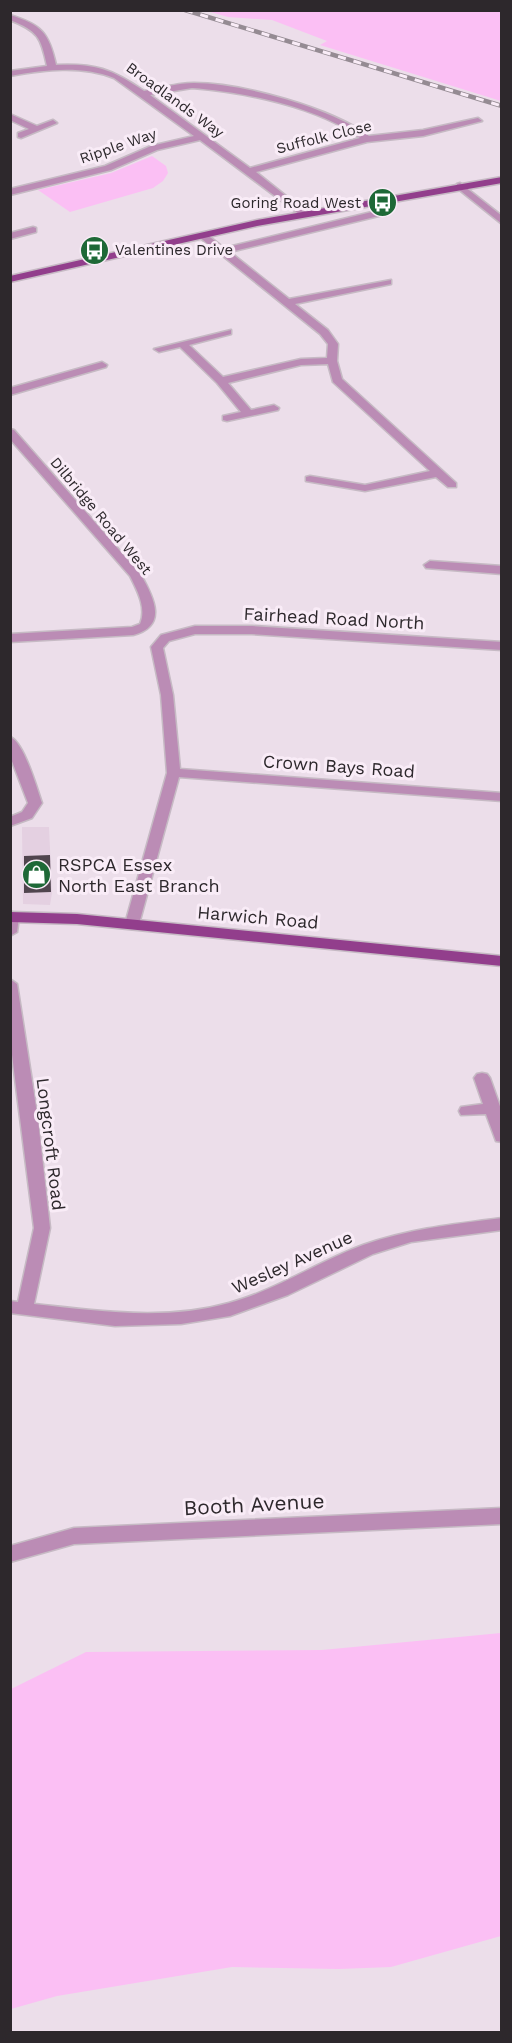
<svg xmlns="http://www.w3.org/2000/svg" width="512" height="2043" font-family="'Work Sans',sans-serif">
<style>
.built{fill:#e4d0e1}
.green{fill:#fbbff4}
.building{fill:#50454e}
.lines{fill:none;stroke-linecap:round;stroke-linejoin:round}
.minor-casing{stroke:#c6bac4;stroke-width:3}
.primary-casing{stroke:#c6bac4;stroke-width:3}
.minor{fill:#bb8cb5;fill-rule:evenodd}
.primary{fill:#923e8c;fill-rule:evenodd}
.rail-casing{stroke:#958b93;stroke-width:4.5}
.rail{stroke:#f9ecf7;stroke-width:3;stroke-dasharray:8;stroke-linecap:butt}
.labels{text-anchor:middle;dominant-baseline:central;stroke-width:6;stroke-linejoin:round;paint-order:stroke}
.far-street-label{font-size:15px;fill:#2d282c;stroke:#f9ecf7}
.far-poi-label{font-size:15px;fill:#2d282c;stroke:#f9ecf7;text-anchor:end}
.street-label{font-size:18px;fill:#2d282c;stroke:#f9ecf7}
.poi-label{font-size:18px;fill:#2d282c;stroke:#f9ecf7;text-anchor:start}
.near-street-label{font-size:21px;fill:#2d282c;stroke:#f9ecf7}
</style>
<rect width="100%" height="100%" fill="#ecdeea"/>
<path class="built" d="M22 827H49L52 893 50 905 23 904Z"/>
<path class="green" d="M207 11H501V101L320 45 327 41 272 20 228 17Z
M152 156 166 166 168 173 163 181 153 188 70 212 38 190 111 173Z
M501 1633V1936L391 1967 339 1969 232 1967 57 1996 11 2009V1689L86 1652 322 1650Z"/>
<path class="building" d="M50 855 51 892 24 893V856Z"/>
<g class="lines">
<defs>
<path id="minor" d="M10 15C42 25 49 33 56 65 95 63 112 69 144 91 160 88 178 83 194 83 242 83 331 108 369 136L423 130 478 118 482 121 423 136 367 142 256 172 306 212V216L303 217 200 140 157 150 111 170 10 195V189L105 166 151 146 194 136 114 78C80 65 45 70 10 76V71L47 66C41 37 38 31 10 20ZM192 88C244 92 318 107 360 138L250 168 150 95Z
M10 114 37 126 53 120 57 123 21 138 18 137V133L29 129 10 120Z
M460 183 502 216V224L457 188V184Z
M384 209 387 210V214L230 252 289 299 391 280V284L295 304 328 330 338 344 337 361 342 379 456 483V487H448L436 477 365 491 306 481V477L310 476 365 485 430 471 333 382 328 364 301 365 228 383 251 410 274 405 279 408 278 410 227 421 223 420V416L241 412 217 383 180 347 159 352 154 349 231 330V334L189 345 223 377 301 359 327 358 328 344 320 334 198 236 206 234 224 248Z
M33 227 36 228V232L10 239V233Z
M102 362 107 365 106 367 10 395V388Z
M10 429 14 430 141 575C154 598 168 626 133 635L10 642V634L132 627 140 624C147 608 137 590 130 576L10 439Z
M430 561 502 566V574L426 568 424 565Z
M195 626H252L502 642V650L252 634H195L169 641 163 648 173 695 180 769 502 793V801L179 777 139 924 132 929 127 927 125 924 167 773 161 695 151 647 161 635Z
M10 737C24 742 37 789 42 803L32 818 10 826V817L22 812 28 803 10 756Z
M12 912 19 917 17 932 10 936Z
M10 979 17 984 38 1120 50 1228 34 1304C98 1311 166 1321 229 1303 277 1290 317 1262 363 1245 408 1229 454 1224 502 1218V1230L411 1242 373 1254 288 1295 230 1316 181 1324 115 1326 10 1313V1301L18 1302 34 1228 10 1039Z
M482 1073 487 1074 490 1078 502 1112V1142L496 1141 486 1114 461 1115 459 1111 461 1107 483 1104 474 1078 477 1074Z
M502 1508V1524L74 1544 10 1562V1546L74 1528Z"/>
<path id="primary" d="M502 177V183L257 226 10 282V276L257 220Z
M10 912 77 914 502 956V966L77 924 10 922Z"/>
</defs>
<use href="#minor" class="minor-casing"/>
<use href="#primary" class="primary-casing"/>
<use href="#minor" class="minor"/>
<use href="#primary" class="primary"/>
<defs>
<path id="rail" d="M185 10 502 106"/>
</defs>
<use href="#rail" class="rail-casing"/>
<use href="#rail" class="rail"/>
</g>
<defs>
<symbol id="bus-disc" viewBox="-11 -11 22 22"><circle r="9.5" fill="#1e6937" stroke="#f9ecf7"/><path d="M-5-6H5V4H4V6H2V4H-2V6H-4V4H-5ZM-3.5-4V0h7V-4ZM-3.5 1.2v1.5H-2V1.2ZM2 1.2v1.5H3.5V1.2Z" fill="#fff"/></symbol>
<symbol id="shop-disc" viewBox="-11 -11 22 22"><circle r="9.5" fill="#1e6937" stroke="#f9ecf7"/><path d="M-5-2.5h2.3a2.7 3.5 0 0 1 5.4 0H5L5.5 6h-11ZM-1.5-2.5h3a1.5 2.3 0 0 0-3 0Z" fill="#fff"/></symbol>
</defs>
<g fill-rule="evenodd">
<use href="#bus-disc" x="366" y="186" width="33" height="33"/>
<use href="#bus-disc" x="78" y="234" width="33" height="33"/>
<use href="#shop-disc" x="20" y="858" width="33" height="33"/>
</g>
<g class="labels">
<g class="far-street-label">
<text transform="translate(175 100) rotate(36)">Broadlands Way</text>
<text transform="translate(324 137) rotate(-14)">Suffolk Close</text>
<text transform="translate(118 146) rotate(-19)">Ripple Way</text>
<text transform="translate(101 516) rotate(50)">Dilbridge Road West</text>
</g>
<g class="far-poi-label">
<text x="361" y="203">Goring Road West</text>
<text x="115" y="250" text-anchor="start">Valentines Drive</text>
</g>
<g class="street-label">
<text transform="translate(334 618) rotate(3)">Fairhead Road North</text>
<text transform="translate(339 766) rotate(4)">Crown Bays Road</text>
<text transform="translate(258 917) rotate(5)">Harwich Road</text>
<text transform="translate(51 1144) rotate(83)">Longcroft Road</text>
<text transform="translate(292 1262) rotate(-24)">Wesley Avenue</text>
</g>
<g class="poi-label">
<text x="58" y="864">RSPCA Essex<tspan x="58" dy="21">North East Branch</tspan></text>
</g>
<g class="near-street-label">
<text transform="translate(254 1504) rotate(-3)">Booth Avenue</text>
</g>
</g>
<rect width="512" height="2043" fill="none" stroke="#2d282c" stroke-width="24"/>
</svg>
